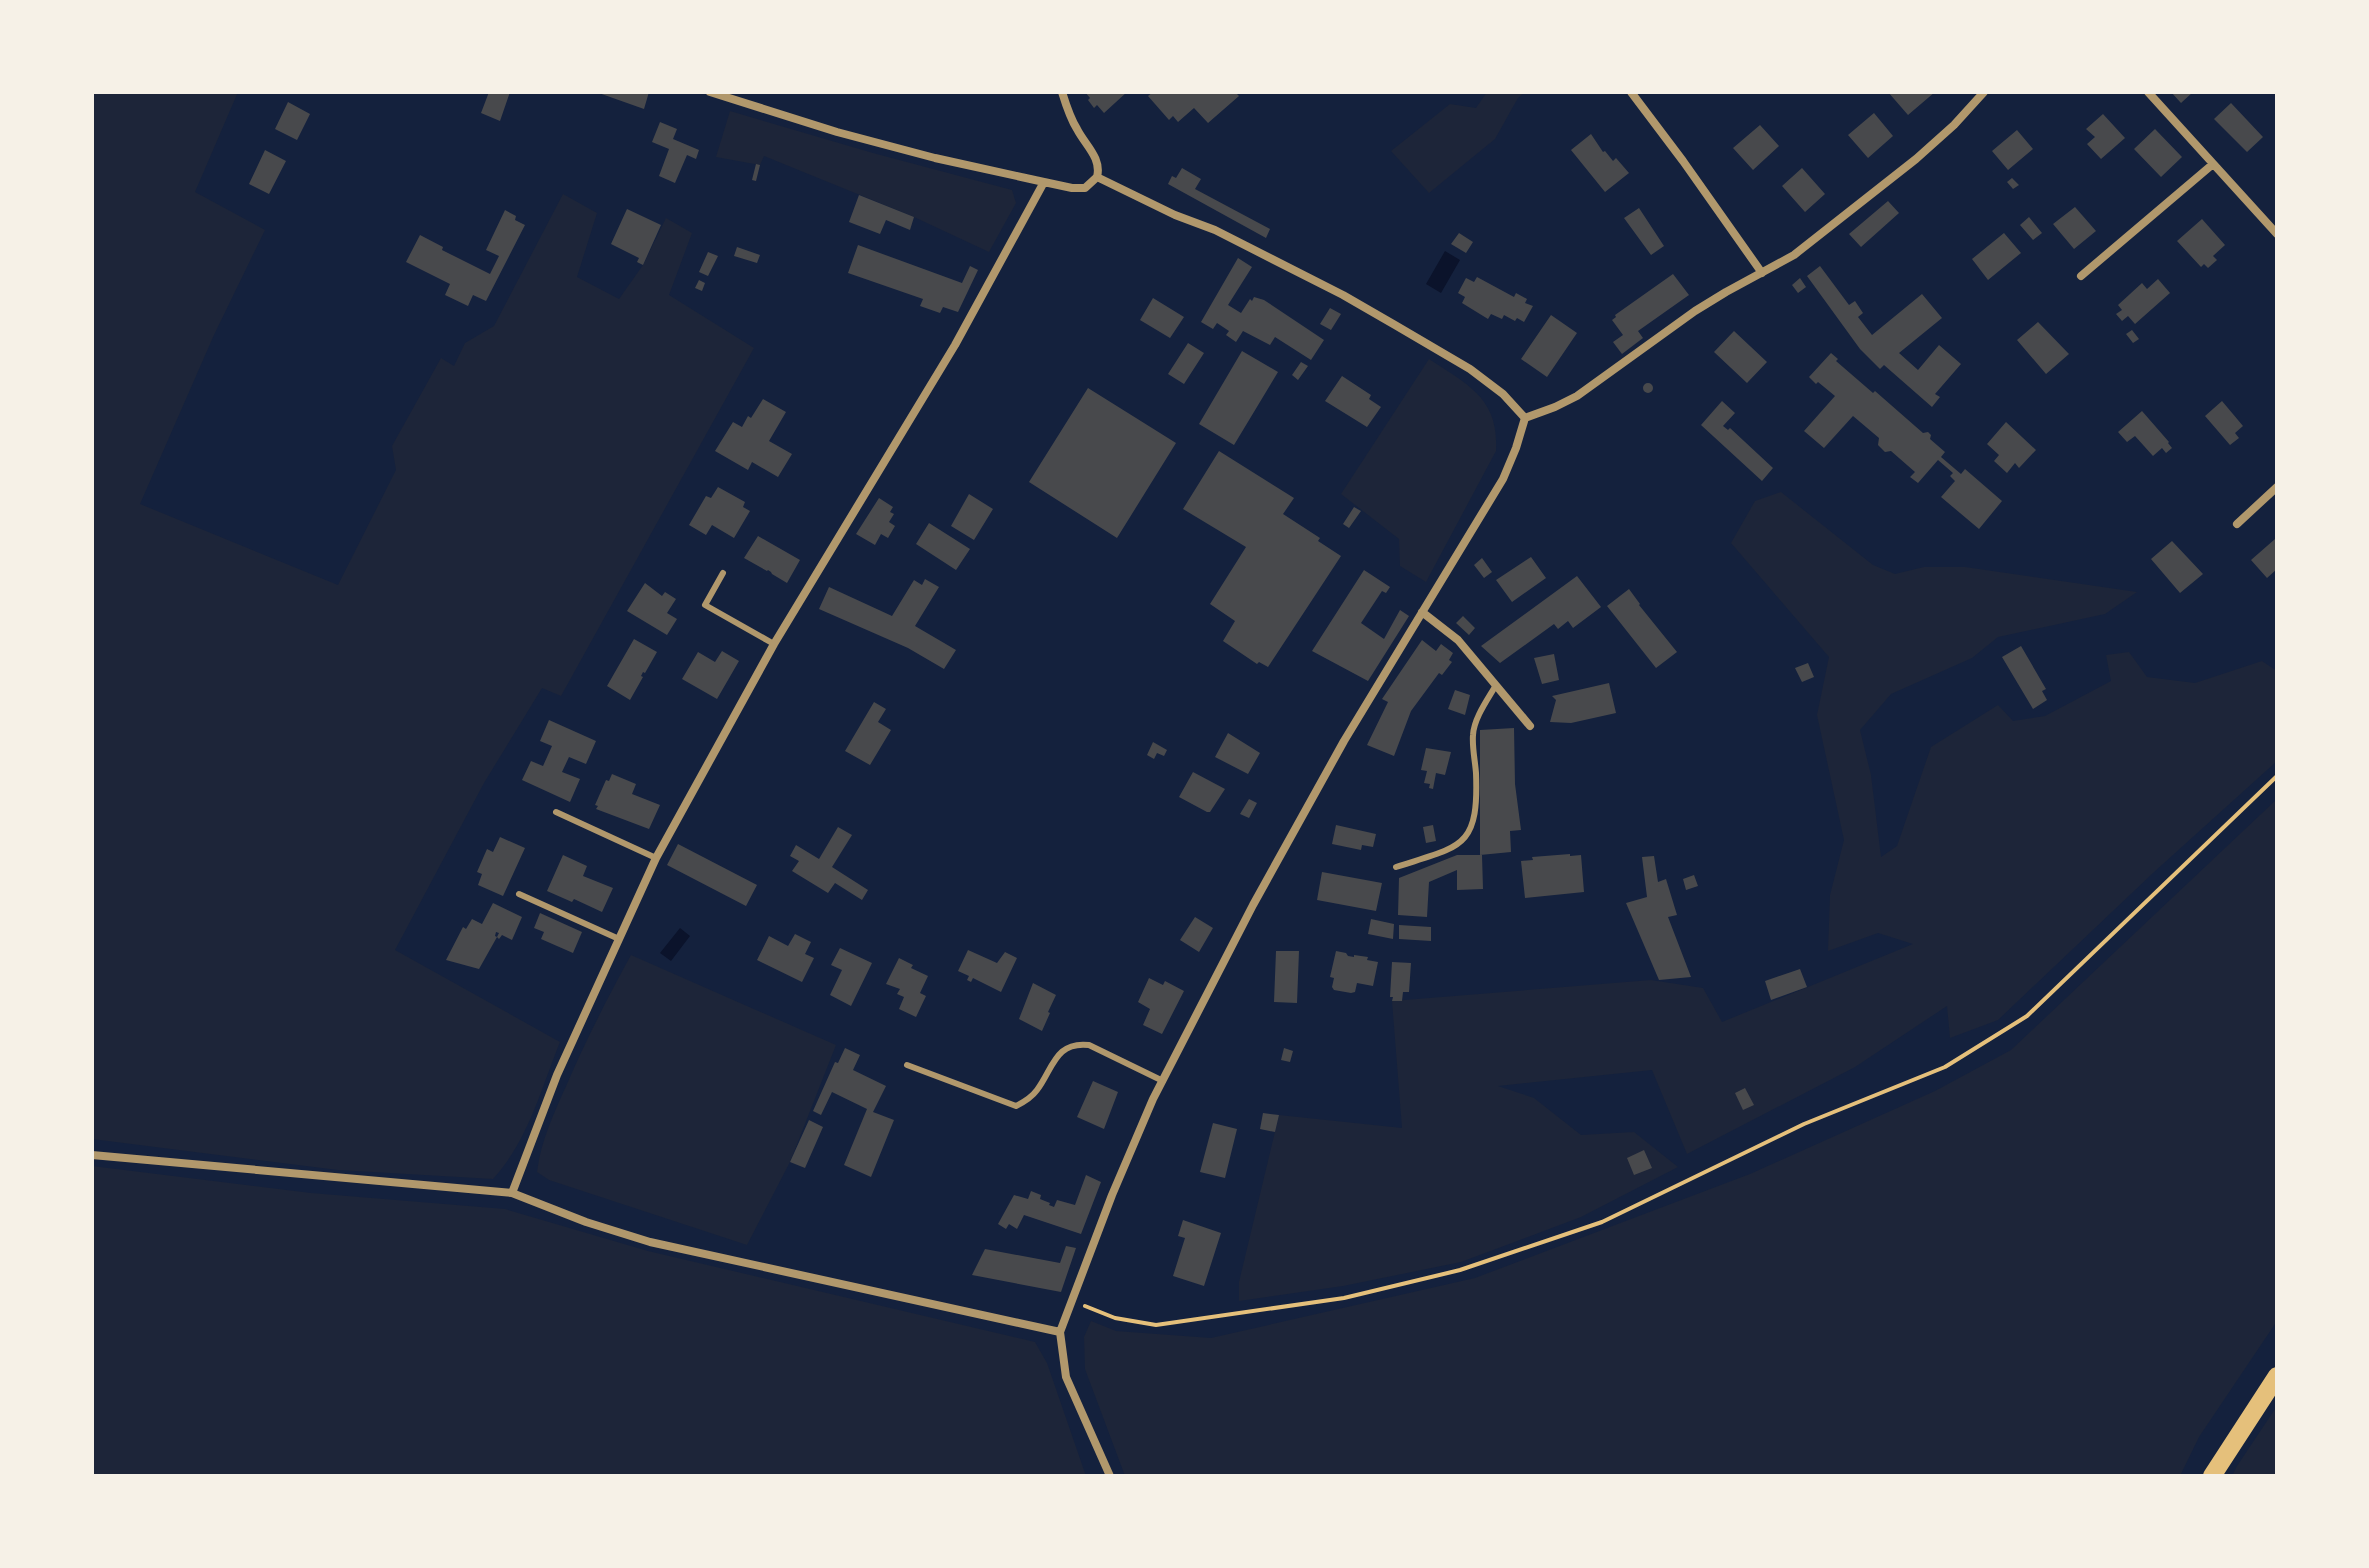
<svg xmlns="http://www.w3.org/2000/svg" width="2369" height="1568" font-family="Barlow,sans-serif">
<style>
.green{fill:#1d2539}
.water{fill:#0b132b}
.building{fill:#48494c}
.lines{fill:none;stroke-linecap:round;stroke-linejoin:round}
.path{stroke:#e5c07b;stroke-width:4}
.service{stroke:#b1986c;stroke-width:6}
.minor{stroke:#b1986c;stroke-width:8}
.primary{stroke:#e5c07b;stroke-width:18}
</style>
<rect width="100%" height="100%" fill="#14213d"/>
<path class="green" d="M92 92H238L195 192 265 230 214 335 140 504 338 585 396 470 392 446 441 358 454 366 465 343 494 326 563 194 597 213 577 277 619 299 643 265 666 218 692 233 669 295 754 348 561 696 542 688 484 783 395 950 560 1042C541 1089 528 1141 493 1179L338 1170 92 1139Z
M1487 92H1525L1518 98 1495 139 1429 193 1391 151 1450 104 1476 108Z
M730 111 873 153 1012 190 1016 203 989 252 914 217 764 156 760 165 716 157Z
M1429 359C1468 385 1499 398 1496 451L1426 582 1400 566 1399 539 1341 494Z
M1781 492 1873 565 1895 574 1924 567H1965L2137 592 2105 614 1998 637 1972 658 1891 694 1860 730 1871 775 1881 857 1897 846 1931 747 1998 705 2013 721 2045 716 2111 681 2106 655 2129 652 2147 677 2195 683 2262 661 2277 671V761L2153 873 1998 1020 1950 1038 1947 1006 1855 1067 1687 1154 1652 1070 1498 1086 1534 1098 1581 1135 1634 1132 1678 1167 1581 1217 1461 1262 1343 1286 1239 1301V1282L1279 1115 1402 1128 1392 1001 1651 980 1703 988 1722 1022 1913 944 1878 933 1828 951 1830 895 1844 840 1817 715 1829 657 1731 543 1755 501Z
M2277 799V1321L2199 1437 2180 1476H1125L1085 1369 1084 1337 1091 1321 1116 1331 1211 1338 1475 1278 1750 1174 1935 1091 2011 1050Z
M631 955 836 1045 790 1162 747 1245 549 1180 537 1172C541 1140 554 1113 567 1084 586 1040 608 997 631 955Z
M92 1166 311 1193 505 1209 648 1251 1035 1342 1047 1363 1086 1476H92Z
M2277 1406V1476H2232L2237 1466Z"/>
<path class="water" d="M1445 251 1460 260 1441 293 1426 284Z
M680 928 690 936 671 961 660 953Z"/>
<path class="building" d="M489 92H510L500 121 481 113Z
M596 92H649L644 109Z
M1085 92H1127L1104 113 1097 105 1094 108 1088 100 1090 98Z
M1153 92H1235L1239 96 1208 123 1194 108 1178 122 1173 116 1169 120 1148 96Z
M1888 92H1935L1908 115Z
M2171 92H2193L2181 103Z
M288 102 310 114 297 140 275 129Z
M2231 103 2263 137 2247 152 2214 119Z
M1874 113 1893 136 1868 158 1848 135Z
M2103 114 2125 138 2101 159 2087 144 2095 137 2086 129Z
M660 122 677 129 673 139 699 150 696 159 687 155 675 183 659 176 669 149 652 142Z
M1760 125 1779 146 1753 170 1733 148Z
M2155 129 2182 157 2161 177 2134 149Z
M2017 130 2033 149 2008 170 1992 151Z
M1591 134 1603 152 1605 151 1613 161 1616 158 1629 173 1605 192 1571 150Z
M265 150 286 161 269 194 249 184Z
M756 164 760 165 756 181 752 180Z
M1182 168 1201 179 1195 189 1270 229 1266 238 1168 184 1172 176 1176 178Z
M1802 168 1825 194 1805 212 1782 186Z
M2012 178 2019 185 2013 189 2007 182Z
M859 195 914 217 910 230 886 220 880 234 849 222Z
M1888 201 1899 213 1861 247 1849 234Z
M2075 207 2096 231 2074 249 2053 224Z
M1639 208 1664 246 1651 255 1624 218Z
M627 209 661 225 643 265 637 262 639 258 611 244Z
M505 210 516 216 515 220 525 225 486 301 473 295 468 306 445 295 450 284 406 262 420 235 443 247 442 250 490 274 499 256 486 250Z
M2029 217 2042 233 2033 240 2020 225Z
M2202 219 2225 245 2213 256 2217 260 2208 268 2204 264 2201 267 2177 241Z
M1459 233 1473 242 1466 253 1451 244Z
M2004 233 2021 253 1988 280 1972 259Z
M858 245 962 283 970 266 978 270 958 312 943 307 940 313 920 306 923 299 848 273Z
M737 247 760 255 757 263 734 256Z
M708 252 718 256 708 276 699 272Z
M1238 258 1252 267 1228 305 1241 313 1250 299 1252 301 1254 297 1264 300 1324 340 1311 360 1275 337 1270 345 1243 331 1236 342 1226 335 1229 331 1217 323 1213 329 1201 322Z
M1820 266 1849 305 1855 301 1863 313 1858 317 1872 335 1922 294 1942 318 1899 353 1918 370 1939 345 1961 364 1935 394 1940 397 1932 407 1884 365 1880 369 1860 349 1807 276Z
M1673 274 1689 295 1638 331 1643 338 1622 354 1613 342 1623 335 1612 320 1616 317 1615 315Z
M1477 277 1514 297 1516 293 1527 299 1525 303 1533 306 1524 322 1517 318 1515 321 1504 315 1502 319 1491 314 1488 319 1462 303 1465 297 1458 293 1466 278 1474 282Z
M1800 278 1806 287 1798 293 1792 285Z
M2158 279 2170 293 2135 324 2128 316 2122 321 2116 314 2122 310 2118 305 2142 283 2147 289Z
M699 280 705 283 702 291 695 288Z
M1153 298 1184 317 1170 338 1140 320Z
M1330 308 1341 314 1331 330 1320 324Z
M1551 315 1577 333 1547 377 1521 359Z
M2038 322 2069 354 2046 374 2017 340Z
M2132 330 2139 339 2133 343 2126 334Z
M1734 331 1767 362 1747 383 1714 352Z
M1188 343 1204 353 1184 384 1168 374Z
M1242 351 1278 372 1234 445 1199 424Z
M1831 353 1838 359 1836 361 1873 393 1875 391 1923 433 1928 432 1931 435 1930 439 1945 452 1941 457 1961 474 1965 469 2002 501 1979 529 1941 497 1955 481 1950 476 1953 473 1938 460 1918 483 1910 477 1915 472 1891 451 1885 452 1878 445 1879 438 1853 416 1824 448 1804 431 1835 396 1818 382 1816 384 1809 377Z
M1301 362 1308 366 1298 380 1292 375Z
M1342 376 1371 395 1369 399 1381 407 1367 427 1325 401Z
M1643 388a5 5 0 1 1 10 0a5 5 0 1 1-10 0Z
M1088 388 1176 443 1117 538 1029 482Z
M763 399 786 412 769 441 792 454 778 477 752 462 748 470 715 451 733 422 742 427 748 416 751 418Z
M1722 401 1735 413 1723 426 1728 430 1730 428 1773 468 1762 481 1701 425Z
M2222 401 2243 426 2235 433 2239 438 2230 445 2205 416Z
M2142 411 2169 442 2168 443 2172 448 2166 453 2162 448 2153 456 2135 436 2127 442 2118 432Z
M2006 422 2036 450 2019 468 2015 463 2007 473 1994 461 1999 455 1987 444Z
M1219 451 1294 498 1283 514 1320 538 1318 541 1341 556 1268 667 1259 662 1257 664 1223 641 1235 621 1210 604 1246 547 1183 509Z
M718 487 745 502 743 507 750 511 734 538 712 525 706 535 689 525 706 496 711 498Z
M969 494 993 509 974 540 951 526Z
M879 498 893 507 890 512 894 514 889 522 895 526 888 538 881 534 875 545 856 534Z
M1354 507 1361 511 1349 528 1343 524Z
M929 523 970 549 956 570 916 544Z
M758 536 800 560 787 583 772 574 771 572 768 570 767 571 744 558Z
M2275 539 2277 541V569L2267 578 2251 560Z
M2172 541 2203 574 2180 593 2151 559Z
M1531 557 1546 578 1512 602 1496 580Z
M1482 558 1492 572 1484 578 1474 565Z
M1364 570 1390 587 1386 593 1382 591 1361 623 1384 639 1400 610 1409 616 1368 681 1312 651Z
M1577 576 1601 607 1573 628 1568 621 1558 629 1554 624 1500 663 1481 646Z
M925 579 939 587 915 626 956 650 944 669 908 648 819 609 829 587 892 616 914 580 922 585Z
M645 583 662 596 665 592 676 599 667 613 677 619 667 635 627 611Z
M1629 589 1640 604 1639 605 1677 652 1656 668 1607 606Z
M1463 616 1475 628 1469 635 1456 623Z
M634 639 657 652 645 673 643 672 641 676 643 677 630 700 607 686Z
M1422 640 1436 651 1441 644 1453 653 1449 660 1452 662 1442 675 1439 673 1411 711 1394 756 1367 745 1388 702 1382 699Z
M2021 646 2046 689 2042 691 2047 700 2033 709 2002 657Z
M722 651 739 661 717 699 682 679 698 652 715 662Z
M1554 654 1559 680 1542 684 1534 658Z
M1808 663 1814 677 1802 682 1795 668Z
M1609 683 1616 713 1571 723 1550 722 1556 700 1552 696Z
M1455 690 1470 695 1465 715 1448 709Z
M874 702 886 709 878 722 891 730 870 765 845 751Z
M549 720 596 741 586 764 569 757 562 772 580 779 570 802 522 780 531 761 543 766 552 746 540 741Z
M1514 728 1515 784 1521 830 1510 831 1511 852 1480 855H1482L1483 889 1457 890V870L1429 882 1427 917 1398 915 1399 878 1457 855H1480V730Z
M1228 733 1260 753 1248 774 1215 757Z
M1153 742 1167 750 1164 756 1157 753 1154 759 1147 755Z
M1426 748 1451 752 1445 775 1436 773 1433 789 1429 788 1430 784 1424 783 1427 771 1421 770Z
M1193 772 1225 789 1210 812H1207L1179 797Z
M612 774 636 784 632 794 660 805 649 829 596 809 598 806 595 805 606 780 609 781Z
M1249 799 1257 803 1249 818 1240 814Z
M1336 825 1376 834 1373 847 1362 845 1361 850 1332 844Z
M1433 825 1436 841 1426 843 1423 827Z
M838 827 852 835 832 867 868 890 862 900 835 883 828 893 792 871 799 861 790 856 796 845 819 859Z
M500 837 525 848 503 896 478 885 482 874 477 872 487 849 493 852Z
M678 844 757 885 746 906 667 865Z
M1570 854V856L1581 855 1584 892 1525 898 1521 861 1533 860 1532 857Z
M563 855 587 866 583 876 613 888 602 912 574 899 572 902 547 891Z
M1654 856 1658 882 1666 879 1677 915 1668 917 1691 977 1659 980 1626 903 1647 897 1642 857Z
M1322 872 1382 883 1376 911 1317 900Z
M1694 875 1698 886 1686 890 1683 879Z
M493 903 522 917 512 940 502 935 499 939 497 937 499 933 496 932 495 936 497 937 479 969 446 960 463 927 466 929 472 919 482 924Z
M540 913 582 932 573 953 541 939 544 932 534 928Z
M1195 917 1213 928 1199 952 1180 940Z
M1371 919 1394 924 1393 939 1368 934Z
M1399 925 1431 927V941L1399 939Z
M795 934 811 942 805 954 814 958 802 982 757 960 769 936 788 946Z
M840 948 872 963 851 1006 830 995 842 970 831 965Z
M968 950 997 963 1005 952 1017 958 1001 992 973 978 971 982 967 980 969 976 958 971Z
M1276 951H1299L1297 1003 1274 1002Z
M1336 951 1346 953 1348 956 1354 957V955L1368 957 1367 960 1378 962 1373 986 1357 983 1355 992 1351 993 1334 990 1332 987 1334 978 1330 977Z
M899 958 913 965 911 968 928 976 920 993 926 996 916 1017 899 1009 904 997 897 994 900 989 886 984Z
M1392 962 1411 963 1409 992H1403L1402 1001H1392L1393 997H1390Z
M1800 969 1807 987 1771 1000 1765 981Z
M1149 978 1163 985 1165 981 1184 991 1162 1034 1143 1025 1150 1009 1138 1002Z
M1033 983 1056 995 1048 1012 1050 1013 1042 1031 1019 1019Z
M845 1048 860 1055 853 1070 886 1086 873 1112 894 1120 871 1177 844 1165 867 1109 832 1092 821 1115 813 1111 835 1062 838 1063Z
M1284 1048 1293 1051 1290 1062 1281 1060Z
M1093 1081 1118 1092 1104 1129 1077 1117Z
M1745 1088 1754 1105 1743 1110 1735 1093Z
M1263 1113 1279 1115 1275 1132 1260 1129Z
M809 1120 823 1127 805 1168 790 1162Z
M1213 1123 1237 1129 1225 1178 1200 1172Z
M1644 1150 1652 1168 1634 1175 1627 1158Z
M1086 1175 1101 1182 1081 1234 1024 1215 1017 1229 1009 1224 1006 1229 998 1224 1014 1195 1028 1199 1031 1191 1041 1195 1040 1199 1050 1203 1049 1205 1054 1207 1057 1200 1075 1205Z
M1183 1220 1221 1233 1204 1286 1173 1276 1185 1238 1178 1236Z
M1066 1246 1076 1248 1061 1292 972 1275 985 1249 1060 1263Z"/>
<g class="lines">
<path class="path" d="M1085 1306 1115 1318 1156 1325 1344 1298 1460 1270 1602 1222 1804 1124 1945 1067 2027 1016 2277 776"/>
<path class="service" d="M723 573 705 605 774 644
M556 812 656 858
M1396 867C1461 846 1479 849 1476 773 1475 760 1472 747 1473 735 1474 718 1488 699 1496 685
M519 894 619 939
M907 1065 1016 1106C1024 1102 1032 1097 1037 1090 1053 1069 1055 1041 1089 1045L1163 1081"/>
<path class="minor" d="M710 92 837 132 935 158 1044 182 1072 188H1085L1097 177
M1062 92C1066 105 1070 118 1077 129 1085 145 1102 158 1097 177
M1631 92 1683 161 1762 273
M2148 92 2277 234
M1097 177 1175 215 1215 230 1343 295 1395 325 1470 369 1503 394 1525 418
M2081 276 2213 164
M1525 418 1555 407 1577 396 1695 311 1726 292 1794 255 1916 159 1954 125 1984 92
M2237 524 2277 487
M1422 612 1458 640 1530 726
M92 1155 512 1193 586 1222 650 1242 1060 1332
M512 1193 557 1075 656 858 774 644 955 345 1044 182
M1110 1476 1066 1377 1060 1332 1112 1195 1153 1099 1253 905 1344 741 1503 479 1516 448 1525 418"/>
<path class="primary" d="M2212 1476 2277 1376"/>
</g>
<rect width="2369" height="1568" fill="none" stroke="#f6f1e7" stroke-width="188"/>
</svg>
